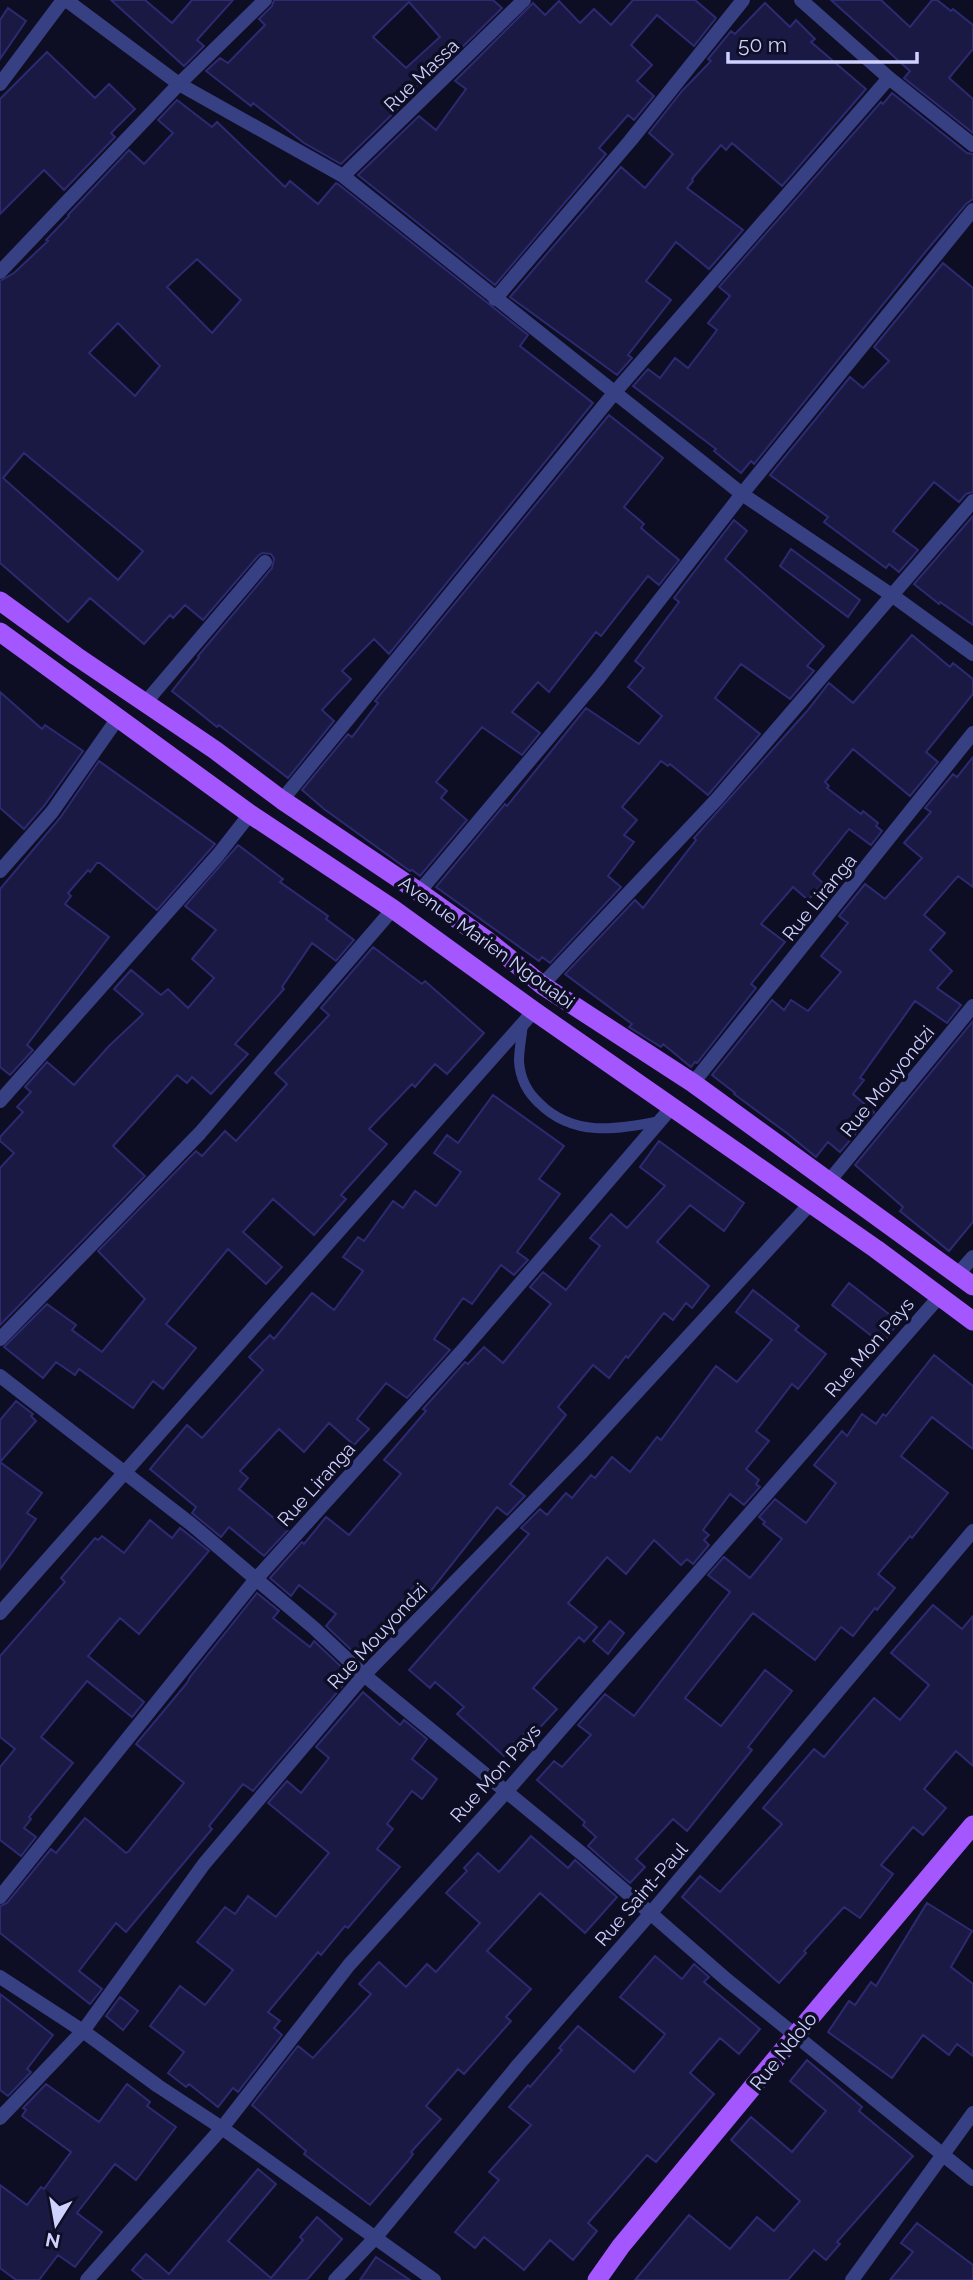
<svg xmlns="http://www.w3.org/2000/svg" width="973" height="2280" font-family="Raleway,sans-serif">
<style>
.building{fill:#1a1944;stroke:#2d2a71;stroke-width:2;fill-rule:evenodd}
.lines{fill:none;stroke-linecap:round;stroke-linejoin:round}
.service{stroke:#374083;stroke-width:10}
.minor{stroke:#374083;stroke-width:14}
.primary{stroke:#a456ff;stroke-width:19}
.labels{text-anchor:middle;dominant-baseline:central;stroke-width:7;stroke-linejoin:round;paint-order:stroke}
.street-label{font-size:19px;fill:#cfd1ff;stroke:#0d0d23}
</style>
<rect width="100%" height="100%" fill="#0d0d23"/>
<path class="building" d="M111 0H145L172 23 192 0H233L197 40 204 46 184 66Z
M274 0H493L502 8 440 69 438 67 400 102 403 104 341 164 304 143 253 103 251 106 206 71 220 58 228 63 265 25 259 19 272 6ZM409 2 440 37 406 68 373 37Z
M633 0H695L716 18 694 46 657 15 631 45 652 65 637 81 654 96 634 120 628 115 599 148 606 154 495 285 358 175 419 116 436 130 466 89 455 81 533 3 545 15 559 1 580 23 594 9 611 25Z
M831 0H881L910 27 932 0H937L951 11 953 9 973 25V49L949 78 973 99V133L904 78 910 71Z
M765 3 790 27 796 20 815 39 811 42 866 89 782 186 732 143 726 150 721 145 692 179 693 181 687 188 743 230 709 269 676 242 646 281 671 300 628 355 632 358 617 375 510 297 621 167 645 188 673 154 649 133 682 91 711 61 708 59 731 31 735 34Z
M8 8 26 21 0 59V20Z
M47 52 95 98 109 84 135 109 111 133 115 137 64 190 44 170 0 214V99Z
M892 93 967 153 973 154V199L966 204 927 250 754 464 751 461 741 473 714 451 716 449 633 386 648 369 660 378 675 358 688 368 717 330 708 323 730 296 719 287 881 102 883 104Z
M177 100 212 127 217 122 285 187 290 181 318 204 336 183 338 184 528 335 520 346 593 403 389 654 374 639 342 671 351 679 322 710 334 721 288 778 219 725 217 727 172 691 199 657 198 656 272 568 274 559 271 554 262 553 258 556 203 620 185 605 173 618 170 615 144 644 90 598 68 622 0 563V281L14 273 48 241 46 240 69 216 68 215 129 150 144 164 173 133 158 120ZM197 259 241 300 212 333 167 287ZM118 323 160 366 135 396 89 353ZM24 453 143 551 118 580 3 478Z
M943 263 973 288V492L966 494 959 502 934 482 893 531 918 550 899 572 889 564 886 568 824 522 828 517 770 475 850 377 863 388 889 361 874 347Z
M609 415 663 458 624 507 644 524 641 528 679 560 659 585 648 576 601 636 596 632 549 692 538 682 512 712 540 733 522 755 482 727 436 782 447 791 441 798 467 820 420 876 412 870 410 871 324 809 302 790 348 734 352 737 378 703 375 701Z
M973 516V625L940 602 939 604 914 584Z
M734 520 747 531 725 559 824 646 807 666 814 671 790 699 741 664 715 698 760 734 708 795 670 764 668 766 661 761 622 807 637 820 624 835 634 842 608 876 621 887 550 963 542 957 539 961 436 887 505 804 507 806 586 708 639 744 662 716 628 687 644 668 635 661 679 602 674 598Z
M791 549 860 600 848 617 780 566Z
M912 635 950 667 953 663 973 679V694L926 752 938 762 910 796 853 749 825 782 829 786 827 788 861 814 863 811 878 823 876 826 882 831 871 845 849 829 813 874 823 883 808 900 793 887 761 924 785 942 751 984 756 988 697 1063 695 1062 691 1067 663 1044 661 1047 629 1027 632 1024 565 974 635 900 643 908 696 840 694 838 807 711 829 683 853 703Z
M0 692 42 729 45 725 83 751 44 806 24 829 0 808Z
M973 757V887L958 876 924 915 945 933 930 950 952 971 937 988 961 1005 947 1023 915 1001 860 1078 864 1080 853 1094 874 1112 840 1152 828 1142 816 1157 788 1134 734 1094 735 1093 712 1075 772 1000 784 1010 791 1000 808 1011 841 972 821 956 848 923 839 916 865 884 885 899 922 858 904 843 931 812 925 808 953 774 957 777Z
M99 761 215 844 157 910 100 863H97L90 872 88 870 68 893 71 896 65 904 109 937 27 1045 33 1050 10 1075 0 1067V889L60 818Z
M238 845 283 879 280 882 328 916 326 919 354 940 336 961 312 943 282 987 284 989 235 1044 248 1054 211 1094 192 1077 187 1083 177 1075 113 1146 145 1176 0 1325V1168L14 1153 0 1141V1137L23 1112 17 1107 31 1092 25 1087 47 1062 74 1085 109 1046 143 1014 114 989 131 970 161 995 168 989 188 1008 214 978 192 959 216 930 185 906Z
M373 947 422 984 425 981 484 1033 447 1074 435 1064 415 1087 412 1084 369 1129 387 1144 341 1195 346 1199 314 1235 273 1199 243 1232 282 1267 266 1284 228 1249 166 1324 196 1348 163 1389 153 1381 133 1408 79 1369 75 1375 56 1362 43 1378 4 1347 47 1304 76 1325 72 1330 102 1352 145 1299 98 1251 196 1151 202 1156 225 1131 236 1141 287 1084 275 1073 329 1015 321 1008Z
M973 1021V1222L949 1251 900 1211 903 1207 855 1165Z
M493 1095 564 1146 539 1179 560 1194 517 1252 528 1260 514 1275 501 1265 472 1304 463 1298 434 1339 450 1350 407 1398 386 1383 357 1419 369 1429 354 1445 329 1423 304 1452 279 1429 240 1471 248 1478 239 1489 288 1530 264 1556 229 1527 221 1537 192 1513 196 1507 150 1469 187 1425 202 1438 263 1370 249 1357 270 1335 274 1339 312 1293 334 1310 363 1271 343 1257 358 1237 364 1241 393 1201 403 1208 415 1191 436 1206 461 1172 434 1153 447 1135 458 1143Z
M659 1141 744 1203 724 1231 690 1205 657 1242 709 1286 692 1308 686 1303 673 1320 664 1313 628 1358 626 1356 609 1378 593 1365 558 1407 566 1415 510 1484 525 1496 507 1515 497 1507 429 1593 417 1583 387 1621 396 1628 380 1644 377 1642 362 1660 326 1626 336 1614 299 1585 291 1596 270 1578 302 1542 304 1544 326 1517 349 1535 401 1474 384 1460 426 1411 423 1409 465 1362 468 1364 484 1347 503 1363 551 1304 530 1287 543 1272 566 1290 600 1246 590 1238 611 1214 627 1228 665 1186 640 1167Z
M849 1283 899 1322 882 1344 832 1305Z
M753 1290 799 1326 795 1330 826 1354 798 1389 792 1384 756 1431 769 1441 746 1469 759 1480 756 1484 760 1487 744 1505 730 1494 703 1530 709 1535 704 1540 709 1545 693 1564 687 1559 681 1565 654 1540 626 1574 607 1557 568 1603 597 1627 584 1642 579 1637 533 1688 557 1709 535 1733 530 1727 504 1756 457 1714 464 1707 435 1682 430 1688 409 1670 529 1534 521 1528 540 1509 547 1515 566 1493 572 1498 591 1475 595 1478 612 1457 630 1472 657 1437 661 1440 716 1366 737 1382 772 1340 736 1312Z
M934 1355 973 1386V1449L932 1417 901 1456 948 1493 912 1538 910 1536 878 1574 895 1588 877 1610 875 1608 853 1636 841 1627 815 1660 753 1613 685 1698 721 1726 765 1670 792 1691 748 1747 752 1750 687 1831 673 1819 636 1859 645 1867 630 1883 588 1846 596 1837 583 1825 585 1822 537 1780 554 1761 562 1767 591 1735 578 1725 605 1694 634 1716 730 1592 708 1575 724 1557 750 1578 782 1539 763 1524 765 1522 759 1517 775 1499 806 1523 836 1483 814 1465 842 1431 847 1436 862 1414 876 1424 883 1414 886 1416Z
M16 1401 33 1414 31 1416 36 1421 0 1462V1420Z
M0 1462 42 1493 27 1513 36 1519 0 1569Z
M150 1520 172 1538 180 1528 209 1551 139 1634 120 1618 88 1656 144 1702 132 1717 87 1681 41 1737 73 1763 29 1817 31 1819 24 1828 36 1837 21 1856 0 1840V1767L15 1749 0 1737V1656L65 1582 61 1578 95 1538 98 1540 102 1536 124 1553Z
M257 1593 279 1611 273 1618 310 1647 314 1641 351 1676 253 1791 243 1784 209 1826 212 1829 126 1932 116 1923 79 1971 102 1989 90 2004 0 1933V1906L7 1903 51 1849 56 1853 85 1818 126 1853 129 1851 184 1783 136 1744 187 1683 190 1677Z
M933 1605 962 1629 973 1616V1766L956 1751 924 1789 946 1808 923 1835 913 1827 881 1865 893 1874 860 1918 844 1907 804 1951 806 1953 779 1983 682 1897 700 1876 720 1892 782 1824 763 1808 814 1749 824 1757 874 1698 900 1720 929 1685 891 1653Z
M610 1621 624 1633 608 1654 593 1641Z
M363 1692 400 1725 404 1720 427 1739 412 1759 437 1779 422 1799 412 1791 387 1824 393 1829 377 1849 400 1867 348 1928 345 1926 321 1955 318 1952 268 2012 280 2021 274 2028 282 2035 238 2092 233 2088 218 2107 189 2084 186 2087 168 2073 184 2052 150 2026 180 1986 205 2005 233 1970 197 1942 225 1907 235 1914 248 1896 276 1917 329 1853 268 1803 287 1781 301 1793 329 1758 316 1747Z
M531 1836 568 1868 575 1860 617 1897 585 1933 540 1893 487 1951 531 1989 506 2017 511 2021 464 2074 458 2069 426 2106 441 2119 411 2152 413 2154 407 2162 370 2205 304 2154 306 2151 252 2105 298 2046 313 2058 371 1994 359 1984 379 1962 406 1987 427 1964 436 1972 480 1923 446 1893 467 1871 464 1868 478 1853 499 1872Z
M927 1903 972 1931 951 1967 973 1984V2056L957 2044 949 2055 923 2035 892 2078 828 2032 849 2001 855 2005 871 1982 876 1986Z
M655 1956 682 1979 694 1964 709 1977 704 1982 760 2029 739 2054 720 2038 690 2073 714 2094 656 2162 647 2155 588 2223 597 2231 573 2260 550 2240 524 2270 484 2237 475 2248 455 2232 499 2180 489 2172 531 2125 509 2107 528 2085 530 2087 562 2050 559 2048 578 2026 634 2072 663 2037 665 2034 620 1997Z
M0 1994 53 2035 27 2069 31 2072 8 2096 0 2090Z
M120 1997 138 2011 123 2030 106 2016Z
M807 2060 862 2107 859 2111 913 2156 837 2242 840 2244 826 2260 814 2250 788 2280H635L689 2215 730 2249 757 2217 774 2231 800 2201 731 2140 751 2117 792 2152 826 2111 790 2081Z
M46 2084 99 2122 127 2084 150 2102 147 2106 176 2127 136 2180 115 2164 77 2213 102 2232 75 2267 58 2255 39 2280H16L0 2268V2185L27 2205 41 2187 44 2189 71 2152 22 2116 26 2110 23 2108Z
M258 2169 276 2184 228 2241 271 2278 303 2240 300 2237 317 2217 342 2239 307 2280H144L132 2270 146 2254 169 2274Z
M917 2223 973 2265V2280H890L913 2252 901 2243Z
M376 2257 410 2280H360Z"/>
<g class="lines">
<path class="service" d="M523 1023C522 1035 519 1049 519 1061 520 1078 527 1092 539 1103 573 1137 616 1130 660 1121"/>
<path class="minor" d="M66 0 179 84 343 176 742 494 893 596 973 654
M801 0 889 78 973 145
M0 84 63 0
M343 176 524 0
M0 272 179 84 265 0
M495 299 630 141 743 0
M145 703 265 562
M282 800 615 392 889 78
M0 871 52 812 118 718
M419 892 598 679 742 494 973 210
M542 985 717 799 973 501
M693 1083 973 733
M0 1101 218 855 250 814
M830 1180 973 1006
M958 1274 973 1257
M0 1339 200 1133 393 909
M0 1376 191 1524 314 1628 364 1675 586 1857 727 1980 973 2179
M0 1613 534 1011
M0 1897 256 1579 462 1351 672 1107
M0 1977 83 2031 158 2086 222 2128 434 2280
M0 2118 83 2031 204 1864 364 1675 582 1452 810 1204
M87 2280 222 2128 349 1965 506 1792 939 1297
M335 2280 375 2238 519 2064 650 1914 973 1531
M852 2280 973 2113"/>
<path class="primary" d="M0 601 76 656 215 750 282 800 419 892 488 941 542 985 693 1083 973 1286
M0 632 250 814 393 909 534 1011 876 1249 973 1321
M597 2280 621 2246 794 2037 973 1825"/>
</g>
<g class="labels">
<g class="street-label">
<text transform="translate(421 75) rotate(-44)">Rue Massa</text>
<text transform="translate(819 897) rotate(-51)">Rue Liranga</text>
<text transform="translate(487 942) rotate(36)">Avenue Marien Ngouabi</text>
<text transform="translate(887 1081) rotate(-51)">Rue Mouyondzi</text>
<text transform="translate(869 1347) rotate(-49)">Rue Mon Pays</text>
<text transform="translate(316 1484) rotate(-48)">Rue Liranga</text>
<text transform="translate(377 1636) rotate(-47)">Rue Mouyondzi</text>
<text transform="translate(495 1773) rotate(-48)">Rue Mon Pays</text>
<text transform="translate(641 1894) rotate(-49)">Rue Saint-Paul</text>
<text transform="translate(783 2051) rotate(-51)">Rue Ndolo</text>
</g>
</g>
<g transform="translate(56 2224) rotate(191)" stroke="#0d0d23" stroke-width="5" paint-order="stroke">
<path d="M0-5L12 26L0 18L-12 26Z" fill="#cfd1ff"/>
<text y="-10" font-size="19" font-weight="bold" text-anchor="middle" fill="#cfd1ff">N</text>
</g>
<path d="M728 52v10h189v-10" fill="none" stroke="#cfd1ff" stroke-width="3.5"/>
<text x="738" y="52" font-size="21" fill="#cfd1ff" stroke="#0d0d23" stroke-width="5" paint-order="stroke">50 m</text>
</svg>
